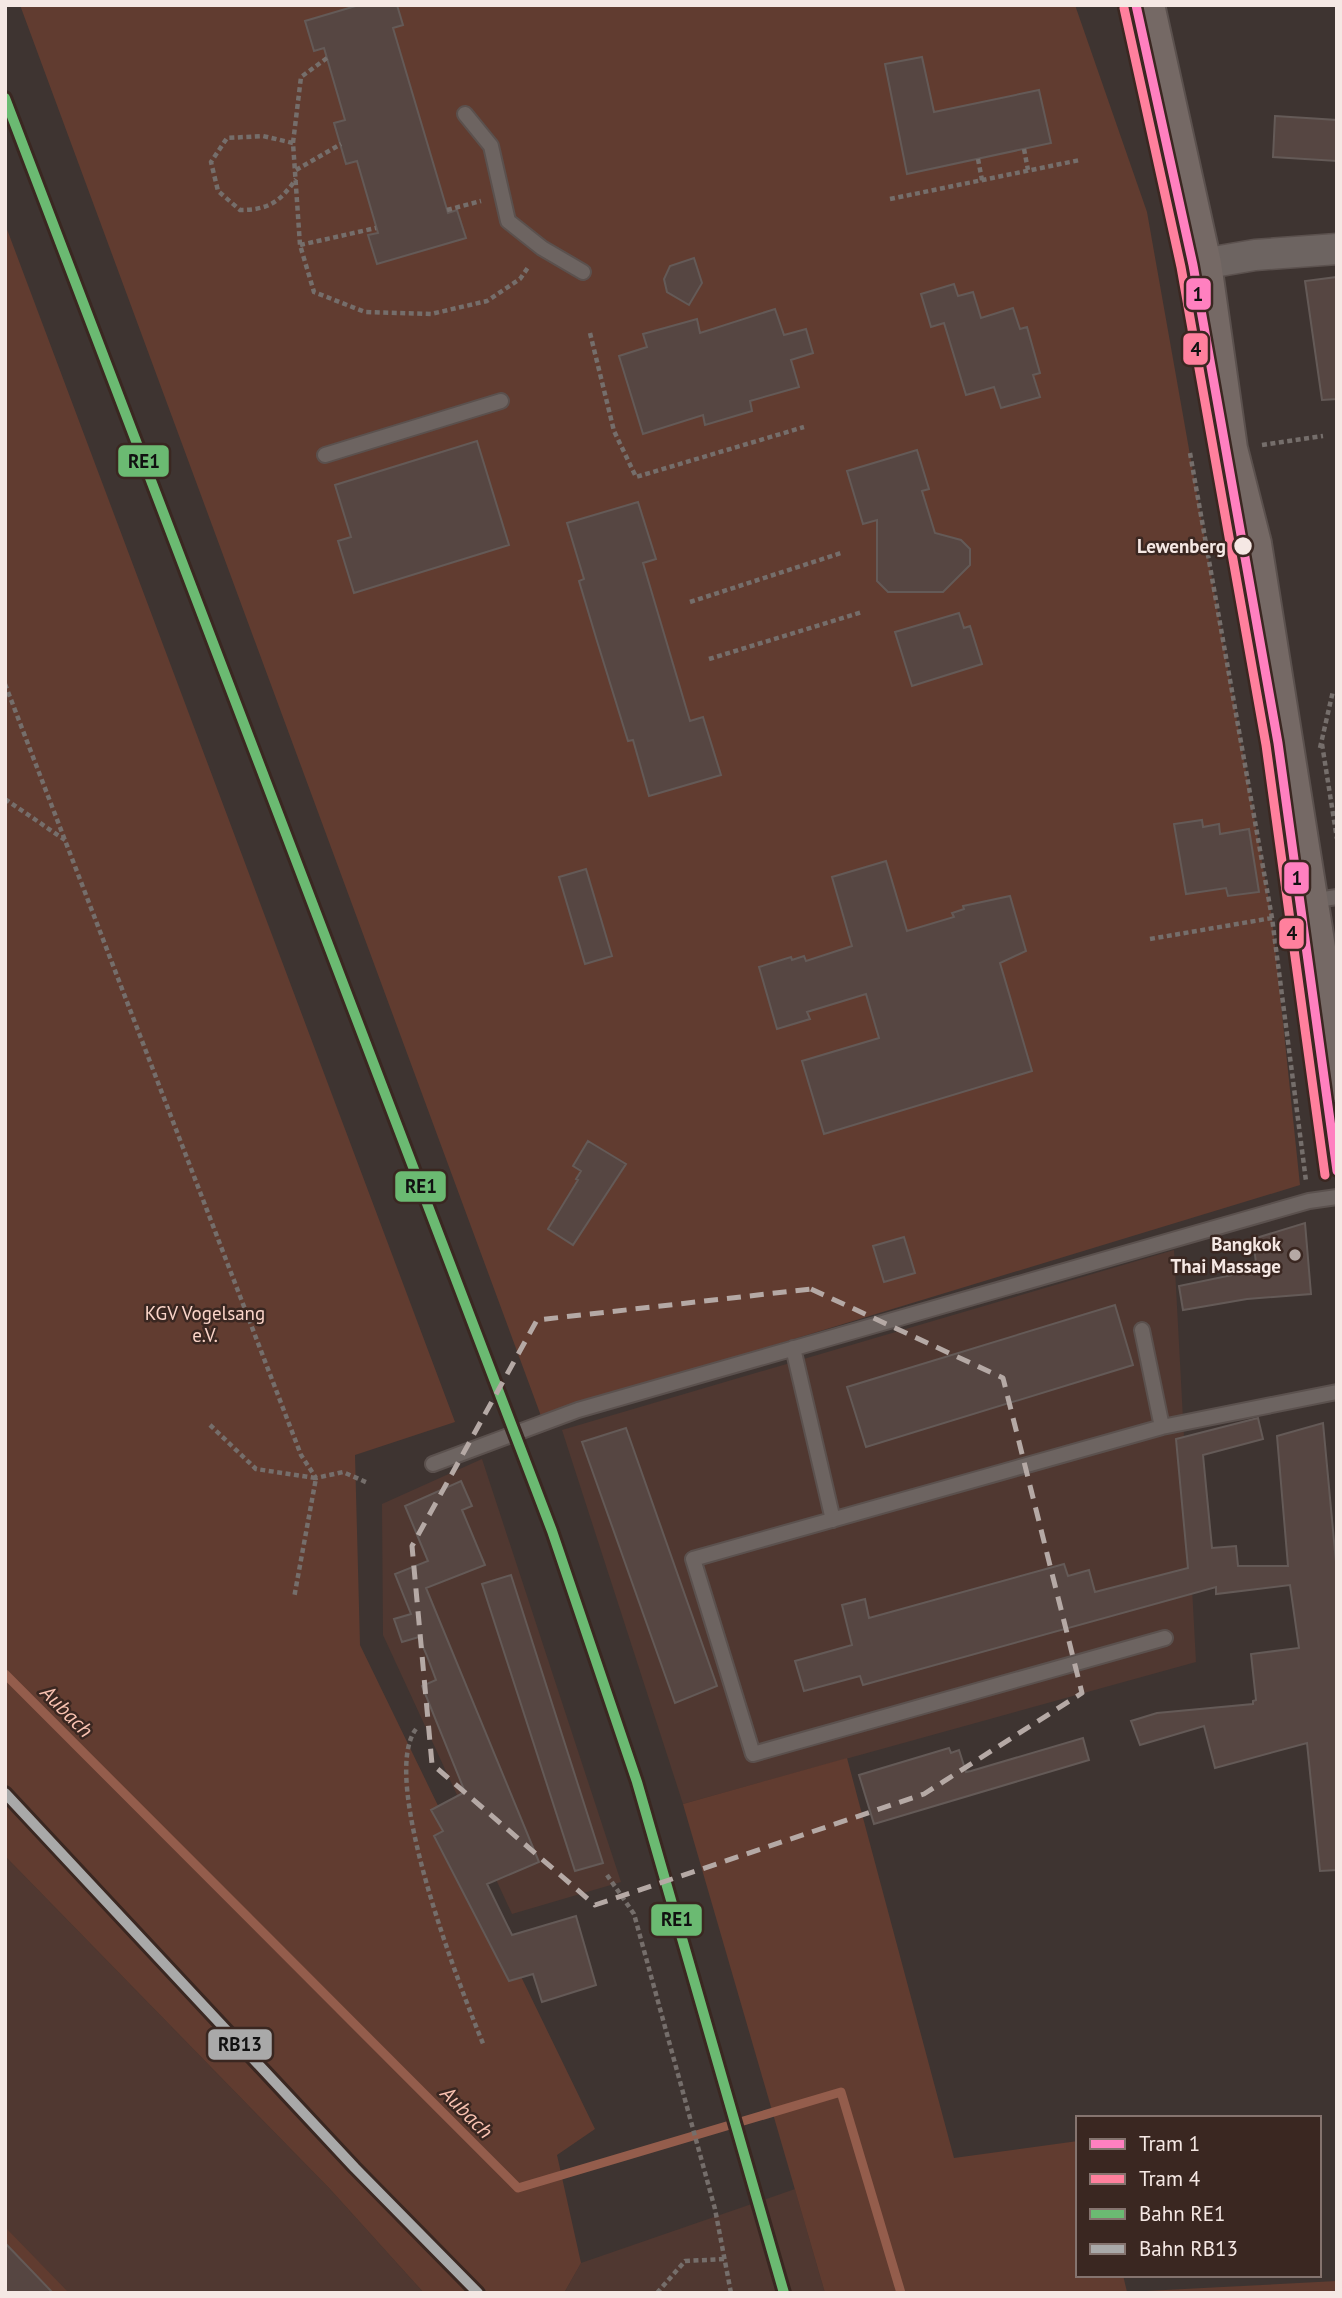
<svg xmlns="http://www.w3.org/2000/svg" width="1342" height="2298" font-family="'PT Sans',sans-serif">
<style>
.built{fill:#503831}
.green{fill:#613c30}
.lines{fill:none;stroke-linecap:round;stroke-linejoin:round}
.stream{stroke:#945d4c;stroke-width:9}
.building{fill:#564642;stroke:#645a57;stroke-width:2}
.service-casing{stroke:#5b514e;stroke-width:18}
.minor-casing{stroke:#5b514e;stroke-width:33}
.primary-casing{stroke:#5b514e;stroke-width:42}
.path{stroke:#756e6b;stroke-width:4.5;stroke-dasharray:5 3.5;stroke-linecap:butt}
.service{stroke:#6d6461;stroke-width:14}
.minor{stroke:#6d6461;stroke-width:30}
.primary{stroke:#756965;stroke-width:38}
.rail-1-casing{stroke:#3a2721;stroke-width:16}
.rail-2-casing{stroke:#3a2721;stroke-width:16}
.rail-1{stroke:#6bba72;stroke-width:10}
.rail-2{stroke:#a9a9a9;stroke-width:10}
.tram-1-casing{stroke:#3a2721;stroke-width:14}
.tram-2-casing{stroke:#3a2721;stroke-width:14}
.tram-1{stroke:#ff80c0;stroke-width:9}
.tram-2{stroke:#ff809d;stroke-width:9}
.marked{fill:none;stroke:#b5a9a5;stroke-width:5;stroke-dasharray:14 9;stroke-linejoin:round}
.stop-dot{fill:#f5e8e4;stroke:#3a2721;stroke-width:2.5}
.poi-dot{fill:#b5a9a5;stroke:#3a2721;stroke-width:2.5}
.labels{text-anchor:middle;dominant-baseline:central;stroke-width:5;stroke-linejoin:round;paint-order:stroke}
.stop-label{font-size:19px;font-weight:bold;fill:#f5e8e4;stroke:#3a2721;text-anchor:end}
.poi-label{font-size:19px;font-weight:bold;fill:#f5e8e4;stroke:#3a2721;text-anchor:end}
.park-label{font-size:19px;fill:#fbd5c9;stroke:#3a2721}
.water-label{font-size:21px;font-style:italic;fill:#f9c2b1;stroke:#3a2721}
.line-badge{stroke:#3a2721;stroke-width:2.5}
.pale-badge-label{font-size:19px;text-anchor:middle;font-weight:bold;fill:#111}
</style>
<rect width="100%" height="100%" fill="#3e3431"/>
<path class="built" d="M1174 1250 1196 1662 683 1804 562 1430Z
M482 1459 621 1882 512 1914 383 1635 382 1504Z
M5 1856 330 2189 424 2293H5Z
M795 2189 825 2293H564L581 2263Z"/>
<path class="green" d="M20 5H1075L1147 212 1272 918 1300 1185 541 1416Z
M5 224 455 1422 355 1455 360 1645 595 2129 557 2155 581 2263 564 2293H424L330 2189 5 1856Z
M847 1758 954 2158 1078 2141V2275H1123L1127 2292 1337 2281V2293H825L683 1804Z
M5 2227 69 2293H5Z"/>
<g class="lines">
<path class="stream" d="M5 1674 518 2188 841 2092 901 2293"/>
</g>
<path class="building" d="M359 5H397L403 25 393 28 448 213 457 210 466 238 377 264 368 235 378 233 357 161 346 164 334 123 345 120 324 48 314 51 305 21Z
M922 57 934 112 1039 90 1051 143 907 174 885 64Z
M1275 116 1337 120V161L1273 157Z
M694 258 702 283 689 305 667 292 664 279 670 266Z
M1337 277V399L1322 400 1305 281Z
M954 284 958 296 973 292 981 318 1013 308 1020 329 1027 327 1040 373 1033 375 1040 397 1001 408 994 387 966 395 944 323 931 327 921 294Z
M775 309 784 335 806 329 813 353 791 360 799 387 750 401 752 411 705 425 703 415 643 434 619 356 647 347 643 334 697 319 700 333Z
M477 441 509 545 354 593 338 541 351 537 335 485Z
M917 450 929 489 922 491 935 533 961 540 970 549V565L943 592H888L877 581V520L863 524 847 471Z
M638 502 656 559 643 563 690 721 703 717 721 775 649 796 633 740 628 741 597 641 579 581 584 579 567 523Z
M959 613 964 628 970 626 982 664 912 686 895 632Z
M1202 820 1203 827 1219 824 1220 834 1249 829 1259 892 1228 896 1226 888 1186 894 1174 824Z
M886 861 907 931 954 917 952 913 964 909 963 906 1010 896 1026 951 1000 963 1032 1071 824 1134 802 1061 879 1038 866 994 807 1012 810 1019 777 1029 759 967 791 957 792 960 804 956 806 961 852 946 832 877Z
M586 869 612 956 585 964 559 877Z
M588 1141 626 1164 573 1245 548 1229 578 1180 576 1179 581 1171 573 1166Z
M1305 1223 1311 1294 1247 1299 1183 1310 1179 1286 1242 1273 1241 1265 1256 1263 1253 1239Z
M904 1237 915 1273 884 1282 873 1246Z
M1115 1305 1133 1365 866 1447 847 1387Z
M1258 1418 1263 1439 1203 1455 1212 1548 1236 1546 1238 1566H1288L1277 1436 1323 1423 1337 1573V1870L1320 1871 1307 1743 1215 1768 1204 1726 1140 1745 1131 1721 1157 1713 1253 1704V1701L1256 1700 1251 1654 1299 1648 1290 1585 1216 1594V1587L863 1685 860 1676 804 1691 795 1661 852 1645 842 1605 865 1599 869 1618 1064 1564 1068 1576 1089 1570 1095 1592 1188 1568 1176 1439Z
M626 1428 717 1686 675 1703 582 1442Z
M461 1481 472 1506 462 1510 485 1565 426 1588 539 1862 487 1884 512 1935 576 1916 596 1985 542 2002 533 1974 509 1981 434 1836 443 1831 431 1810 465 1792 422 1686 436 1680 427 1656 419 1637 402 1642 394 1619 411 1614 395 1574 428 1561 405 1506Z
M511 1575 603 1863 575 1871 482 1584Z
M1083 1738 1089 1760 874 1824 859 1775 949 1748 951 1753 959 1750 966 1772 971 1771Z
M5 2243 53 2293H5Z"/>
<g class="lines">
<defs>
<path id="service" d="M465 114 491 146 508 221 542 248 583 272
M325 455 501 401
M1310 901 1337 897
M1142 1330 1162 1427
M793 1348 833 1520
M433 1464 578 1410 1309 1201 1337 1197
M1165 1638 753 1754 693 1559 1162 1427 1337 1392"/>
<path id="minor" d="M1202 264 1255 255 1337 249"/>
<path id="primary" d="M1145 5 1202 264 1228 449 1252 544 1337 1081"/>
</defs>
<use href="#service" class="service-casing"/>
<use href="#minor" class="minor-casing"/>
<use href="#primary" class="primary-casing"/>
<path class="path" d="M327 58 301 77 293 143 300 245 314 292 365 312 431 314 487 301 520 279 529 266
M293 143 263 136 227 138 211 162 218 191 240 210C268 210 280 202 296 179
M1024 149 1028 170
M978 159 982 180
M296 170 341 144
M890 199 1080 160
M447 210 481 201
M300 245 376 228
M590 333 614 431 636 477 804 427
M1262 445 1323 436
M1190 453 1272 918 1306 1181
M690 602 841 553
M709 659 862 612
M5 684 301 1455 316 1478 343 1472 368 1483
M1322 744 1337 839
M1320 748 1333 691
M5 799 65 840
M1150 939 1272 918
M210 1425 256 1469 316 1478 294 1598
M416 1729C378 1779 461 1990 484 2046
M607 1875 634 1914 715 2209 731 2293
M657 2293 685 2261 725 2259"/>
<use href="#service" class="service"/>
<use href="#minor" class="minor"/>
<use href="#primary" class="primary"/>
<defs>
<path id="rail-1" d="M5 98 552 1531 637 1782 784 2293"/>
<path id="rail-2" d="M5 1793 355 2168 478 2293"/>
</defs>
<use href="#rail-1" class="rail-1-casing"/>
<use href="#rail-2" class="rail-2-casing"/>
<use href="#rail-1" class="rail-1"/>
<use href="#rail-2" class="rail-2"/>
<defs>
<path id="tram-1" d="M1136 5 1193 265 1278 743 1337 1171"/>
<path id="tram-2" d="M1124 8 1181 267 1266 745 1325 1175"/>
</defs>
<use href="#tram-1" class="tram-1-casing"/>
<use href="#tram-2" class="tram-2-casing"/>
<use href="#tram-1" class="tram-1"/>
<use href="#tram-2" class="tram-2"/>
</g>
<path class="marked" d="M811 1289 1003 1378 1082 1693 924 1794 595 1905 432 1764 412 1546 537 1320Z"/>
<circle class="stop-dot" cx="1243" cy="546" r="10"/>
<circle class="poi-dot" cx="1295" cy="1255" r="7"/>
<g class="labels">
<g class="stop-label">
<text x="1226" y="546">Lewenberg</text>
</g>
<g class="poi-label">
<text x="1281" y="1244">Bangkok<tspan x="1281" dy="22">Thai Massage</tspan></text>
</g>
<g class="park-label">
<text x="205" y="1313">KGV Vogelsang<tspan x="205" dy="22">e.V.</tspan></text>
</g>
<g class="water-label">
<text transform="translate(67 1711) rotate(45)">Aubach</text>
<text transform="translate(467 2112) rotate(45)">Aubach</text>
</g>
</g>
<g class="line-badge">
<rect x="1185" y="277" width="27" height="34" rx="7" fill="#ff80c0"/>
<rect x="1182" y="332" width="27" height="34" rx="7" fill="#ff809d"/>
<rect x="117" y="444" width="53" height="34" rx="7" fill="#6bba72"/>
<rect x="1283" y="861" width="27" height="34" rx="7" fill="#ff80c0"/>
<rect x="1278" y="917" width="27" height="33" rx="7" fill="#ff809d"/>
<rect x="394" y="1170" width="53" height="33" rx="7" fill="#6bba72"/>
<rect x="650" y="1903" width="53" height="34" rx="7" fill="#6bba72"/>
<rect x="207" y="2028" width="66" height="33" rx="7" fill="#a9a9a9"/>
</g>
<g class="pale-badge-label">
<text x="1198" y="301">1</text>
<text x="1196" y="356">4</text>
<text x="144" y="468">RE1</text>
<text x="1297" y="885">1</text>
<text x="1292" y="940">4</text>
<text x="421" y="1193">RE1</text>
<text x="677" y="1926">RE1</text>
<text x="240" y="2051">RB13</text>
</g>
<rect width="1342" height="2298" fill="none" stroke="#f5e8e4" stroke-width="14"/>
<rect x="1076" y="2116" width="245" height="161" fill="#3a2721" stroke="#85746f" stroke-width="2"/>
<rect x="1090" y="2139" width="35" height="10" fill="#ff80c0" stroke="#85746f" stroke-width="2"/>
<text x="1139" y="2151" font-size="21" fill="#f5e8e4">Tram 1</text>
<rect x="1090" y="2174" width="35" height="10" fill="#ff809d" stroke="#85746f" stroke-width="2"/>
<text x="1139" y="2186" font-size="21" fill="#f5e8e4">Tram 4</text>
<rect x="1090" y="2209" width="35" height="10" fill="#6bba72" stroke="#85746f" stroke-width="2"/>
<text x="1139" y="2221" font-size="21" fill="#f5e8e4">Bahn RE1</text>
<rect x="1090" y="2244" width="35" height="10" fill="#a9a9a9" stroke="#85746f" stroke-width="2"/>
<text x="1139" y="2256" font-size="21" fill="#f5e8e4">Bahn RB13</text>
</svg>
